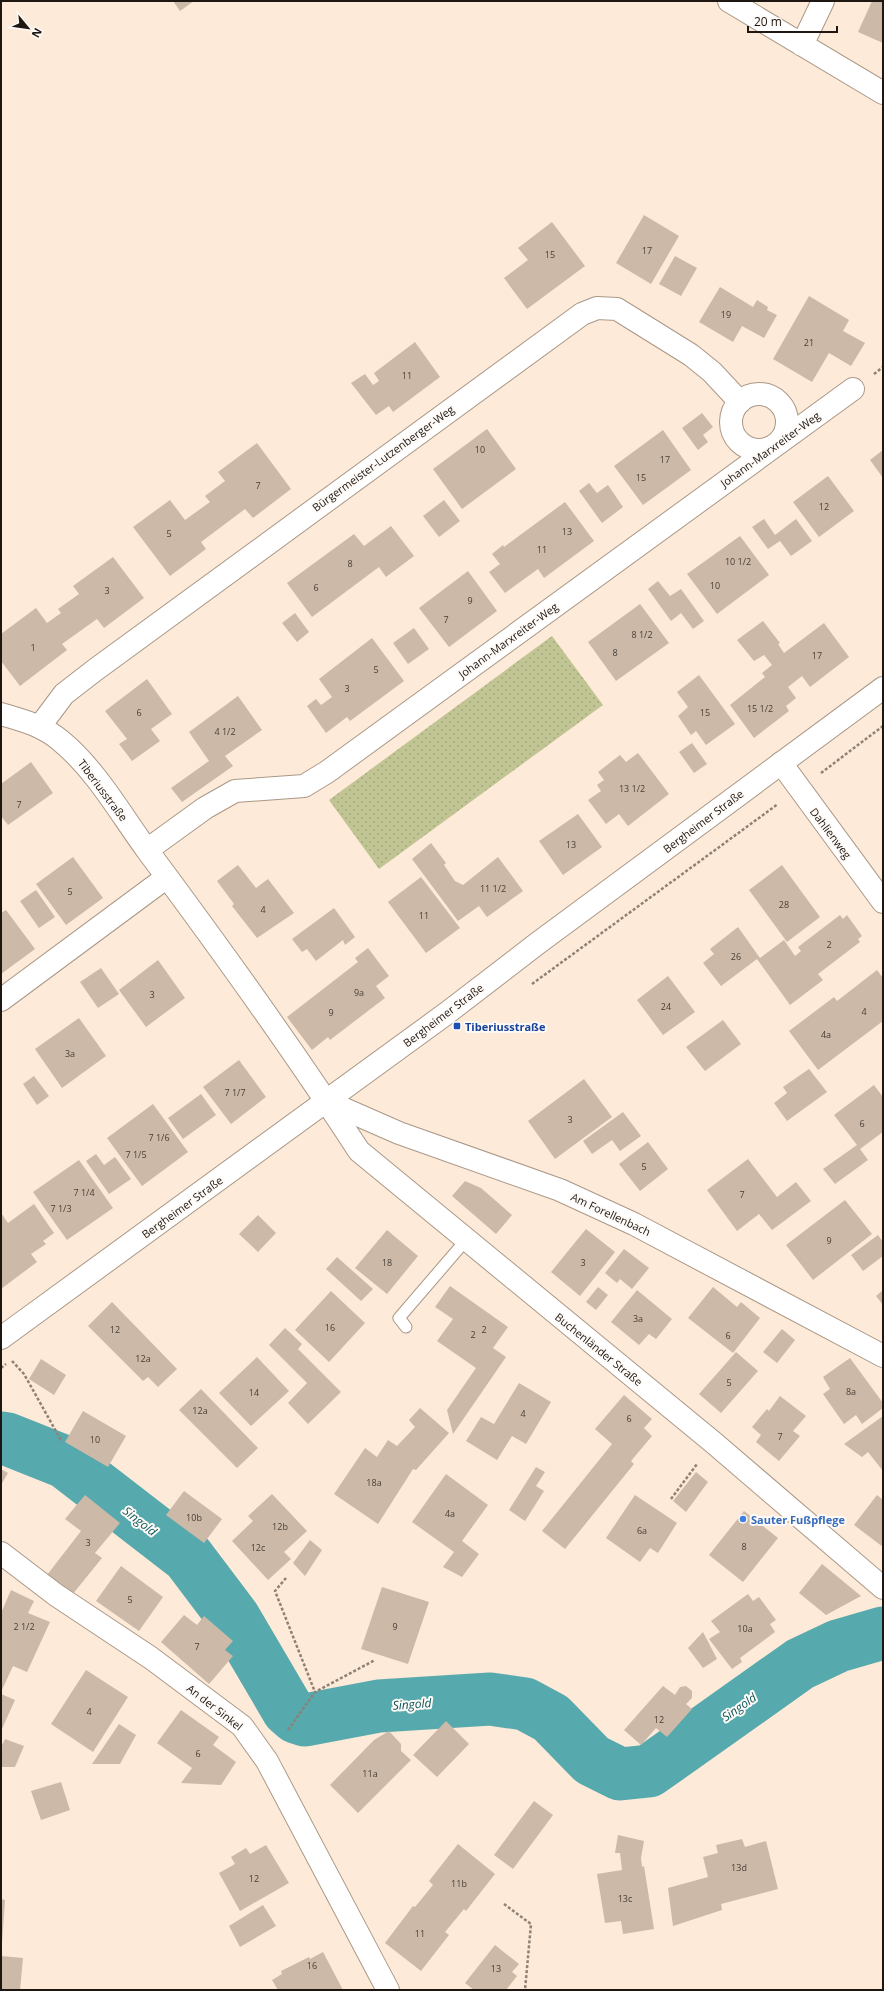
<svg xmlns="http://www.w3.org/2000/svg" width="884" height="1991" font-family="'Open Sans',sans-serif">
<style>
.grass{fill:url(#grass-dots)}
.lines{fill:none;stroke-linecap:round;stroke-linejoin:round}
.river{stroke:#56a9ac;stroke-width:53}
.building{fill:#ccb9a8}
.lane-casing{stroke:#aa9887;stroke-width:13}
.street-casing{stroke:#aa9887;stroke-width:24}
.secondary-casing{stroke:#aa9887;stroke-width:24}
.path{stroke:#8e8175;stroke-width:2.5;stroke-dasharray:3 2;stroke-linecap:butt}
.lane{stroke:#fff;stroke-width:11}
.street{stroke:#fff;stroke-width:22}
.secondary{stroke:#fff;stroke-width:22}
.transit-dot{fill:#1a4fb4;stroke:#fefaf7;stroke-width:1.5}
.shop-dot{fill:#3f7fe0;stroke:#fefaf7;stroke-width:1.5}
.labels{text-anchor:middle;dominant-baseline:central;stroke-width:4;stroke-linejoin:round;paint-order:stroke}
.number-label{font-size:9px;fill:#4a4037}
.street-label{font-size:11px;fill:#1e1711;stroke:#fefaf7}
.transit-label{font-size:11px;font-weight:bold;fill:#164399;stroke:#fefaf7;text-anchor:start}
.shop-label{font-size:11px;font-weight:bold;fill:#366cbe;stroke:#fefaf7;text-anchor:start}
.water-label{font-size:12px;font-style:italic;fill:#0b5658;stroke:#fefaf7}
</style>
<defs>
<pattern id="grass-dots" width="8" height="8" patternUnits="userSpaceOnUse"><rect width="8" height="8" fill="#c1c493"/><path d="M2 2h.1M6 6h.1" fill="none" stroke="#a5a87e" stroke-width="1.8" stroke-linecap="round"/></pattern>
</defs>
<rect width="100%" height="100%" fill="#feead8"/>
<path class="grass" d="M552 636 603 705 379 869 329 800Z"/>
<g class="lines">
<path class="river" d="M1 1438 7 1439 65 1462 188 1557 234 1618 288 1710 296 1717 305 1720 379 1706 490 1699 525 1704 551 1718 592 1760 620 1774 649 1771 800 1664 838 1646 883 1633"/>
</g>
<path class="building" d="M173 1H194L180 11Z
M872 1H883V43L858 32Z
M644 215 679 236 651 284 616 263Z
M552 222 585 266 527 309 504 278 528 260 518 248Z
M675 256 697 268 681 296 659 284Z
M720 287 753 307 757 300 768 307 767 310 777 315 764 338 742 326 733 342 699 322Z
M809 296 849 320 843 331 865 343 851 366 829 353 812 382 773 359Z
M415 342 440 377 393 412 389 406 376 415 351 383 365 374 373 385 379 381 374 373Z
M702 413 713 427 703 435 708 442 698 450 682 428Z
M487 429 516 469 462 509 433 469Z
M663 430 691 470 643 505 614 466Z
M257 443 291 489 253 518 245 509 201 542 206 549 170 576 133 527 170 500 185 520 210 502 205 496 225 481 218 472Z
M883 450V478L870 460Z
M828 476 854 511 819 537 793 502Z
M589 483 597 493 608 485 623 507 602 523 579 491Z
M444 500 460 521 439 537 423 516Z
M565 502 594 541 544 578 538 569 505 593 489 572 500 564 492 554 503 545 504 547Z
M764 519 775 535 796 519 812 541 791 556 780 541 768 549 752 527Z
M391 526 414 556 386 577 379 567 312 617 287 583 354 534 364 546Z
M740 536 769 575 717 614 687 574Z
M113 557 144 598 104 628 97 619 62 644 67 650 20 686 1 661V634L36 608 47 623 61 613 58 609 79 594 73 586Z
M468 571 497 611 449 647 419 608Z
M658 581 670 596 681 589 704 621 693 629 681 613 671 621 648 589Z
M640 604 669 643 616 681 588 642Z
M295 613 309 632 297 642 282 623Z
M763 621 780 643 778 644 784 653 824 623 849 657 810 687 802 676 788 687 796 698 786 706 789 711 754 738 730 705 765 677 762 673 772 665 764 655 754 661 737 640Z
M414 628 429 649 408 664 393 643Z
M372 638 404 681 350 721 347 717 326 733 307 706 316 699 321 705 332 697 319 679Z
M699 675 735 724 706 745 696 731 691 735 678 716 688 707 677 692Z
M147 679 172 714 151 729 160 741 132 761 119 744 127 739 105 711Z
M238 696 262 730 225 756 233 766 182 802 171 788 209 761 189 732Z
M692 743 707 764 694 773 679 752Z
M638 753 669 794 628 826 619 814 606 824 588 800 601 791 597 785 604 780 598 772 620 755 626 762Z
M31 762 53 793 8 825 1 816V784Z
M578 814 602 847 563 875 539 841Z
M431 843 446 863 444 865 455 881 463 885 498 857 523 891 487 917 479 906 458 921 412 859Z
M73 857 103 898 66 925 36 884Z
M238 865 256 888 268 879 294 913 257 938 232 906 234 904 217 881Z
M782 865 820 917 787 942 749 890Z
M421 877 460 928 426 953 388 902Z
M36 890 55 917 39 928 20 901Z
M334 908 355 937 345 945 343 940 316 961 307 949 302 952 292 939Z
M6 910 35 949 1 974V913Z
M840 915 843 919 847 915 862 936 858 939 860 942 818 974 823 980 790 1005 757 959 721 986 703 963 714 954 710 949 738 927 760 958 784 940 795 956 801 951 798 947Z
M368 948 389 976 376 986 385 998 330 1040 328 1037 312 1050 287 1017 358 962 355 958Z
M158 960 185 998 146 1027 119 990Z
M101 968 119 994 98 1008 80 982Z
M877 970 883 978V1021L818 1070 789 1031 834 997 837 1001Z
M668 976 695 1012 663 1035 637 1000Z
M79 1018 106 1056 62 1088 35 1049Z
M723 1020 741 1044 705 1071 686 1047Z
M239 1060 266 1097 231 1124 203 1087Z
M809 1069 827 1092 787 1121 774 1103 787 1093 783 1087Z
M34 1076 49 1096 37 1105 23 1084Z
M584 1079 612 1117 555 1159 528 1121Z
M874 1085 883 1097V1132L860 1149 868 1160 835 1184 823 1169 857 1145 834 1115Z
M201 1094 216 1115 183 1139 168 1118Z
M153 1104 188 1152 142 1186 107 1138Z
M623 1112 641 1136 620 1151 612 1140 592 1154 583 1141Z
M648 1142 668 1169 640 1191 619 1164Z
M96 1154 104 1165 115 1157 131 1179 109 1194 86 1161Z
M748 1159 777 1197 796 1182 811 1201 772 1230 759 1214 737 1231 707 1190Z
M79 1160 113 1208 67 1240 33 1192Z
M465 1181 481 1188 512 1215 496 1234 452 1196Z
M845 1200 872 1234 813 1280 786 1245Z
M34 1204 54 1233 43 1241 46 1244 31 1254 37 1262 1 1289V1213L8 1223Z
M258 1215 276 1233 258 1252 239 1234Z
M586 1229 615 1252 580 1296 551 1272Z
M387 1230 418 1256 387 1294 355 1268Z
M878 1235 883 1242V1256L863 1271 851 1255Z
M624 1249 649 1268 632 1289 620 1279 617 1283 605 1273Z
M337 1257 373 1289 361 1301 326 1269Z
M450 1286 508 1327 493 1348 506 1357 453 1434 447 1410 476 1368 437 1341 453 1319 435 1307Z
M598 1287 608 1295 596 1310 586 1302Z
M713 1287 737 1307 741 1302 760 1318 733 1353 688 1318Z
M637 1290 672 1319 656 1339 649 1334 639 1345 611 1322Z
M883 1290V1305L876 1296Z
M331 1291 365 1323 329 1362 295 1330Z
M112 1302 177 1369 158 1387 148 1377 143 1381 88 1326Z
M285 1328 302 1344 298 1349 341 1392 308 1424 288 1403 307 1383 269 1345Z
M782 1329 795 1340 777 1363 763 1352Z
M736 1352 758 1371 721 1413 699 1394Z
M257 1357 289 1391 251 1426 219 1393Z
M850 1358 883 1403V1408L862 1424 856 1415 844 1424 823 1394 830 1389 823 1377Z
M41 1359 66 1375 54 1395 29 1379Z
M519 1383 551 1402 526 1444 512 1436 497 1460 466 1441 481 1417 494 1424Z
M201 1389 258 1448 237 1468 179 1410Z
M624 1395 652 1419 644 1428 652 1436 631 1461 634 1464 565 1549 542 1531 612 1444 595 1429Z
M780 1396 806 1416 793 1431 800 1436 779 1461 756 1442 761 1435 752 1427 767 1409 769 1411Z
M420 1408 449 1433 416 1470 413 1469 378 1524 334 1494 365 1448 377 1457 388 1440 397 1446 415 1427 409 1420Z
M83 1411 126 1436 108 1467 65 1442Z
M883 1416V1471L868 1452 862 1457 844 1444Z
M536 1467 545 1472 536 1486 544 1491 525 1521 509 1510Z
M1 1469 8 1473 1 1485Z
M696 1472 708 1482 686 1512 673 1501Z
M446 1474 488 1505 462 1541 479 1554 462 1577 443 1567 454 1552 412 1522Z
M184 1491 222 1519 204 1543 166 1515Z
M272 1494 307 1531 284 1552 291 1559 268 1580 232 1541 253 1521 248 1516Z
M85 1495 120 1523 95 1553 102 1558 72 1595 47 1575 81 1531 65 1519Z
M635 1495 677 1523 658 1553 650 1548 640 1562 606 1538Z
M877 1495 883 1500V1547L854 1525Z
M744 1511 778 1538 743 1582 709 1555Z
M310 1540 322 1550 305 1576 293 1563Z
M822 1564 861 1596 826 1615 799 1593Z
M121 1566 163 1597 139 1631 96 1601Z
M382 1587 429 1602 408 1664 361 1649Z
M11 1590 34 1601 28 1613 50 1622 27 1672 13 1666 1 1692V1613Z
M748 1594 753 1601 759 1597 776 1620 770 1624 775 1632 740 1658 742 1662 732 1669 709 1639 720 1632 711 1621Z
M184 1615 197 1625 204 1616 233 1641 225 1650 233 1656 209 1684 161 1642Z
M703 1632 717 1659 703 1668 688 1648Z
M86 1670 128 1697 93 1752 51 1724Z
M663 1686 675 1695 680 1687 686 1686 692 1691V1698L686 1704 692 1709 667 1737 656 1728 641 1745 624 1730Z
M1 1694 15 1700 1 1731Z
M181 1710 219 1737 213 1745 236 1762 221 1785 181 1783 192 1768 157 1743Z
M446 1721 469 1744 437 1777 413 1755Z
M119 1724 136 1735 120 1764H92Z
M389 1731 401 1744V1751L411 1760 358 1813 330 1785 374 1740Z
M5 1739 24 1746 15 1767H1V1747Z
M61 1782 70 1810 41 1820 31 1791Z
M534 1801 553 1815 513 1869 494 1855Z
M618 1835 644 1841 641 1858 642 1867 644 1866 654 1929 623 1934 621 1921 605 1923 597 1874 622 1870 620 1853H615Z
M742 1839 745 1847 766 1841 778 1889 721 1904 722 1910 673 1926 668 1888 708 1877 703 1857 718 1853 716 1845Z
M458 1844 495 1874 466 1911 464 1909 445 1932 449 1935 421 1971 385 1943 413 1906 415 1907 433 1885 429 1881Z
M266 1845 289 1883 240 1911 219 1873 235 1864 231 1857 246 1848 250 1854Z
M1 1899 5 1900 2 1943H1Z
M263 1905 276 1926 240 1947 229 1926Z
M495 1945 519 1964 512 1972 517 1976 506 1990H474L465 1983Z
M323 1952 343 1990H278L272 1980 282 1974 281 1971 309 1957 310 1959Z
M1 1956 23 1958 20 1990H1Z"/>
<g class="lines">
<defs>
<path id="lane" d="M406 1327 399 1318 466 1240"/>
<path id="street" d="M729 1 883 93
M802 45 823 1
M731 422a28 28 0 1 1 56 0a28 28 0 1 1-56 0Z
M1 714C24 721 42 725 61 741 96 770 120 813 147 850 220 948 292 1048 359 1151L714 1443 883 1588
M40 726 64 694 95 670 582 314 597 308 617 309 691 355 712 372 740 402
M781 763 883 902
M147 850 205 808 235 791 304 786 327 772 853 389
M1 1000 167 877
M326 1101 399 1133 560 1190 634 1224 883 1356
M1 1553 56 1595 151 1658 242 1726 267 1761 388 1990"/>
<path id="secondary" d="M1 1338 447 1013 538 943 883 688"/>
</defs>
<use href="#lane" class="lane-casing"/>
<use href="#street" class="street-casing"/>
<use href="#secondary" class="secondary-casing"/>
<path class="path" d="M874 374 883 367
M821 773 883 726
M532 984 778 804
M12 1361 24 1374 62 1442
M1 1368 6 1364
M671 1499 697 1464
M286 1578 275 1591 315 1692
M288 1730 315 1692 375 1660
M504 1904 531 1924 525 1990"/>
<use href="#lane" class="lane"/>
<use href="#street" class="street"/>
<use href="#secondary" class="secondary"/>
</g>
<rect class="transit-dot" x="453" y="1022" width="8" height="8" rx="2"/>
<circle class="shop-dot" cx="743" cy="1519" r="4"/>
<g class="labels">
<g class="number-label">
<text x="647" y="250">17</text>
<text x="550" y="254">15</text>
<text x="726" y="314">19</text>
<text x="809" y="342">21</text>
<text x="407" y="375">11</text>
<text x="480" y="449">10</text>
<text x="665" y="459">17</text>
<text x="641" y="477">15</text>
<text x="258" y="485">7</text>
<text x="824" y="506">12</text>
<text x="567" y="531">13</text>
<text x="169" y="533">5</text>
<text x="542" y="549">11</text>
<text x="738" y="561">10 1/2</text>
<text x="350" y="563">8</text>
<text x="715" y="585">10</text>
<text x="316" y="587">6</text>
<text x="107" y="590">3</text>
<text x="470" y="600">9</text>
<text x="446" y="619">7</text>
<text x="642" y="634">8 1/2</text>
<text x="33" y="647">1</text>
<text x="615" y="652">8</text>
<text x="817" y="655">17</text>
<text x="376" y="669">5</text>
<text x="347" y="688">3</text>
<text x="760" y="708">15 1/2</text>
<text x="139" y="712">6</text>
<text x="705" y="712">15</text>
<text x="225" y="731">4 1/2</text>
<text x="632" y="788">13 1/2</text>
<text x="19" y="804">7</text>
<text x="571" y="844">13</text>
<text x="493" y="888">11 1/2</text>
<text x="70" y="891">5</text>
<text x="784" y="904">28</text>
<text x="263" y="909">4</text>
<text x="424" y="915">11</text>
<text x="829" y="944">2</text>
<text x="736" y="956">26</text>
<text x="359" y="992">9a</text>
<text x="152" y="994">3</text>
<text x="666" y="1006">24</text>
<text x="864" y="1011">4</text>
<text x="331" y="1012">9</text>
<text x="826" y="1034">4a</text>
<text x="70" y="1053">3a</text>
<text x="235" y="1092">7 1/7</text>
<text x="570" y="1119">3</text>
<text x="862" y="1123">6</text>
<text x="159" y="1137">7 1/6</text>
<text x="136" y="1154">7 1/5</text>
<text x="644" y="1166">5</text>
<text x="84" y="1192">7 1/4</text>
<text x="742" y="1194">7</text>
<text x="61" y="1208">7 1/3</text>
<text x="829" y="1240">9</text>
<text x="387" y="1262">18</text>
<text x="583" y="1262">3</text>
<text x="638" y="1318">3a</text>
<text x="330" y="1327">16</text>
<text x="115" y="1329">12</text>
<text x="484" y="1329">2</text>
<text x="473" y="1334">2</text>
<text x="728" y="1335">6</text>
<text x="143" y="1358">12a</text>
<text x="729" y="1382">5</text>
<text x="851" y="1391">8a</text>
<text x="254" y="1392">14</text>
<text x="200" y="1410">12a</text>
<text x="523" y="1413">4</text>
<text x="629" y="1418">6</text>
<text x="780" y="1436">7</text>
<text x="95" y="1439">10</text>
<text x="374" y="1482">18a</text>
<text x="450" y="1513">4a</text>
<text x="194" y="1517">10b</text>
<text x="280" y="1526">12b</text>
<text x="642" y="1530">6a</text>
<text x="88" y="1542">3</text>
<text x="744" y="1546">8</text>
<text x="258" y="1547">12c</text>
<text x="130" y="1599">5</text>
<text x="24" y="1626">2 1/2</text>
<text x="395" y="1626">9</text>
<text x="745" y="1628">10a</text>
<text x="197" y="1646">7</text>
<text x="89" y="1711">4</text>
<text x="659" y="1719">12</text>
<text x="198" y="1753">6</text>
<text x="370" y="1773">11a</text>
<text x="739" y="1867">13d</text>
<text x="254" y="1878">12</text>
<text x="459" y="1883">11b</text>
<text x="625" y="1898">13c</text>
<text x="420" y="1933">11</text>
<text x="312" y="1965">16</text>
<text x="496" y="1968">13</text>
</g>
<g class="street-label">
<text transform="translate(770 449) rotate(-36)">Johann-Marxreiter-Weg</text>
<text transform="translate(383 458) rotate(-36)">Bürgermeister-Lutzenberger-Weg</text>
<text transform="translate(508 640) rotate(-36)">Johann-Marxreiter-Weg</text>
<text transform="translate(103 790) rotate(53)">Tiberiusstraße</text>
<text transform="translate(703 821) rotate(-37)">Bergheimer Straße</text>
<text transform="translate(831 833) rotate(53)">Dahlienweg</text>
<text transform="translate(443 1015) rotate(-37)">Bergheimer Straße</text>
<text transform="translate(182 1207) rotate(-36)">Bergheimer Straße</text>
<text transform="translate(611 1214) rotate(25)">Am Forellenbach</text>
<text transform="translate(599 1349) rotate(39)">Buchenländer Straße</text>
<text transform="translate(215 1707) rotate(38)">An der Sinkel</text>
</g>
<g class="transit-label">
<text x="465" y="1026">Tiberiusstraße</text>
</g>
<g class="shop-label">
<text x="751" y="1519">Sauter Fußpflege</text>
</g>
<g class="water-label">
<text transform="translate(140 1521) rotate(38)">Singold</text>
<text transform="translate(412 1704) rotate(-4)">Singold</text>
<text transform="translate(739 1707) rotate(-35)">Singold</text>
</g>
</g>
<rect width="884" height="1991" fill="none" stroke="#1e1711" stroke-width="4"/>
<g transform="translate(28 28) rotate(119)" stroke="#fefaf7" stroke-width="3" paint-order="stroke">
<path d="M0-3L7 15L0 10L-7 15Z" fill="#1e1711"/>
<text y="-6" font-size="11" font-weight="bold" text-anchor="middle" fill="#1e1711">N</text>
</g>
<path d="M748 26v6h89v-6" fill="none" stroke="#1e1711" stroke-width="2"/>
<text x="754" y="26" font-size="12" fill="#1e1711" stroke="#fefaf7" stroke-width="3" paint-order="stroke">20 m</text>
</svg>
